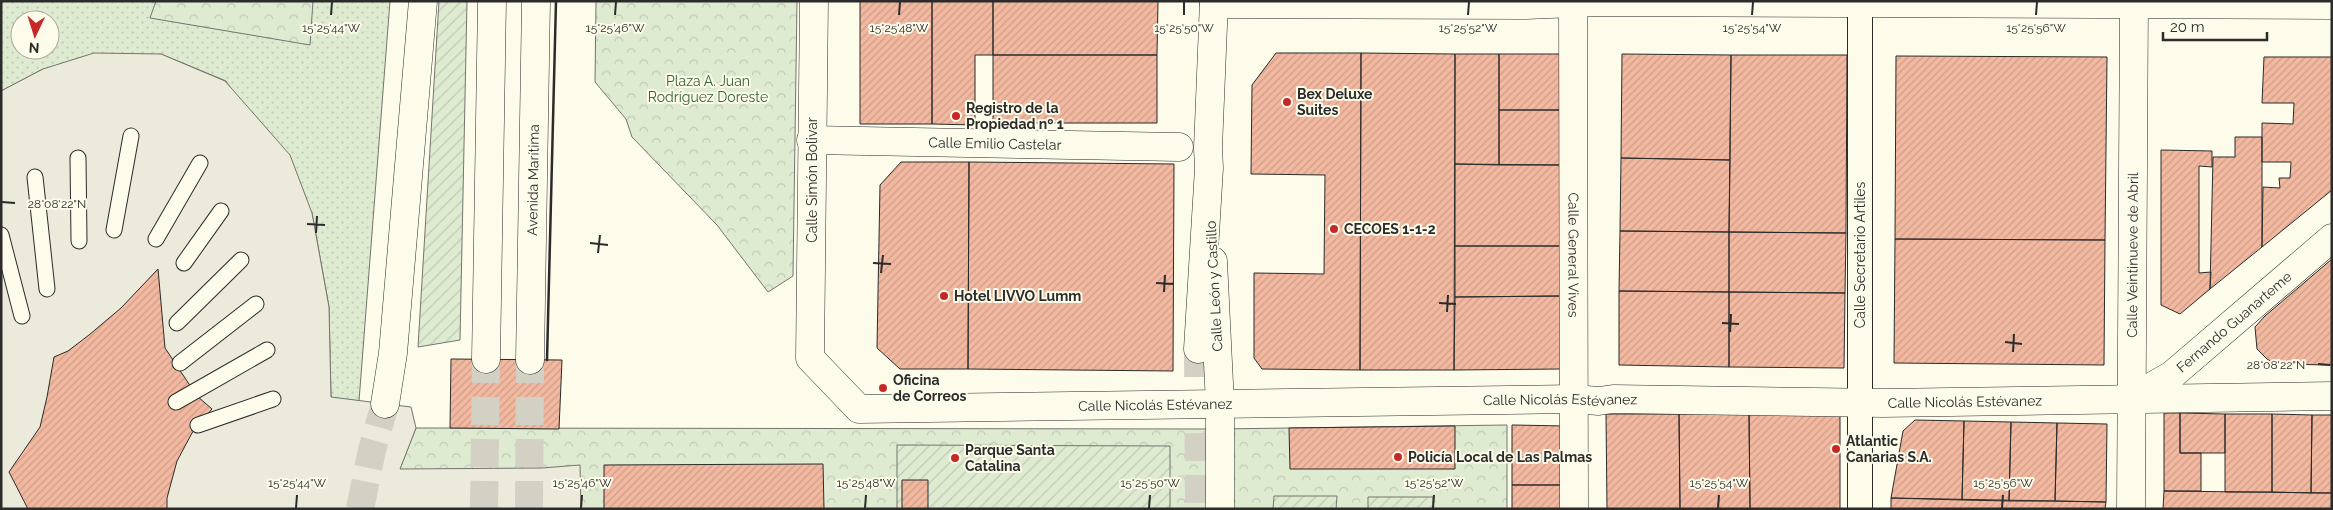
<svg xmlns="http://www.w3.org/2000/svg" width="2333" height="510" font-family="Raleway,sans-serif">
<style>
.grass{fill:url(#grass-dots);stroke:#74746e;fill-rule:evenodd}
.forest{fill:url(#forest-crowns);stroke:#74746e}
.garden{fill:url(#garden-furrows);stroke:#74746e}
.parking{fill:#eceadb;stroke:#74746e}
.building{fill:url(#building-hatch);stroke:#2b2b2b}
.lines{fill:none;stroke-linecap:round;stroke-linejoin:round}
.minor-tunnel{stroke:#d3d1c4;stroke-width:28;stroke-dasharray:28 14;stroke-linecap:butt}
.tertiary-tunnel{stroke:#d3d1c4;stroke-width:28;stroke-dasharray:28 14;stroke-linecap:butt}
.trunk-tunnel{stroke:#d3d1c4;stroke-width:28;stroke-dasharray:28 14;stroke-linecap:butt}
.service-casing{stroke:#2b2b2b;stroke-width:17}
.pedestrian-casing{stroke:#2b2b2b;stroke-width:26}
.minor-casing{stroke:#2b2b2b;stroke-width:29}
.tertiary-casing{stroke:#2b2b2b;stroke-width:29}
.trunk-casing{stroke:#2b2b2b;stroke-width:29}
.service{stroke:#fdfbea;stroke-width:15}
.pedestrian{stroke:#fdfbea;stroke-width:24}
.minor{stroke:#fdfbea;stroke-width:28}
.tertiary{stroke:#fdfbea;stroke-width:28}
.trunk{stroke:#fdfbea;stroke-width:28}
.wall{stroke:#2b2b2b;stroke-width:2.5}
.ticks{fill:none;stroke:#2b2b2b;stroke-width:2}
.poi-dot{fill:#c62828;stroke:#fdfbea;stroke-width:2}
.labels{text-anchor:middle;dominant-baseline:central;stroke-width:4;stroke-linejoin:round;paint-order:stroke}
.park-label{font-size:14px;fill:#34623c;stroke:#fdfbea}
.poi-label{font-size:14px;font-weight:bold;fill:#2b2b2b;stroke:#fdfbea;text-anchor:start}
.street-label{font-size:14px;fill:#2b2b2b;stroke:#fdfbea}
.ticks-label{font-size:12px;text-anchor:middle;fill:#2b2b2b;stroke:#fdfbea;stroke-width:4;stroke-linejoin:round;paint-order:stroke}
</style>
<defs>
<pattern id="grass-dots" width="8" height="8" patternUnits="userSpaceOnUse" patternTransform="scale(1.25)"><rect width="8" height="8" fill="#deebd1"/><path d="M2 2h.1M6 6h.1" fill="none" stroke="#bfcab4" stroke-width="1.8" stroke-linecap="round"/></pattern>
<pattern id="forest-crowns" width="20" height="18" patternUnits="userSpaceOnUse" patternTransform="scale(1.25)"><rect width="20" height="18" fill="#deebd1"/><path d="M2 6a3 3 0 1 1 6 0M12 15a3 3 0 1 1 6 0" fill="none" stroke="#bfcab4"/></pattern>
<pattern id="garden-furrows" width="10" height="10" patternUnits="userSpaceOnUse" patternTransform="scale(1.25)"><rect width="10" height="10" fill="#deebd1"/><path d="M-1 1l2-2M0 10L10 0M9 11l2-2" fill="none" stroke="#bfcab4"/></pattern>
<pattern id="building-hatch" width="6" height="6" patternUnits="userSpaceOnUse" patternTransform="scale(1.25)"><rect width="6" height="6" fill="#f2b8a0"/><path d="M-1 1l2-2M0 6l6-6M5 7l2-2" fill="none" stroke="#d09e8a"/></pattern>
</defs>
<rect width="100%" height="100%" fill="#fdfbea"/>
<path class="grass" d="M1 1H390L359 401 331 398 329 307 312 213 226 81 161 54 43 69 1 91ZM20 20H50V50H20Z"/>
<path class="forest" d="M156 1H313L310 45 150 18Z
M596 1H797L793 276 768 292 717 225 632 137 626 119 595 82Z
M1507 425V509H384L416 428 1219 429Z"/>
<path class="garden" d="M439 1H467L460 340 418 347Z
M897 445 1170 446V509H897Z
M1274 496H1337L1336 509H1273Z
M1368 497H1433V509H1368Z"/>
<path class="parking" d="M94 53 161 54 225 81 290 155 312 213 329 307 331 397 411 407 416 428 400 469 542 468 580 465 581 509H1V91L43 69Z"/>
<path class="building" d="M860 1H932V124H860Z
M932 1H993V55H975V125L932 124Z
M993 1H1158L1157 55H993Z
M1276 53H1361L1360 370 1262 369 1254 358V273L1324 274 1325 175 1251 174 1252 85Z
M1361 53 1455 54 1454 370H1360Z
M1455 54H1499V165L1455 164Z
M1499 54H1563L1562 110H1499Z
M1622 54 1731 55 1730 160 1621 158Z
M993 55H1157V123H993Z
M1731 55H1847L1846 233 1729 232Z
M1896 56 2107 57 2105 240 1895 239Z
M2264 57H2332V190L2262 247 2263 187 2280 188 2279 178H2290L2291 162H2262V123L2293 124 2294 103H2262Z
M1499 110H1562V165H1499Z
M2235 137H2262V247L2210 289 2213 157H2235Z
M2161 150 2212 151V167L2199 166V273L2211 272 2210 289 2180 314 2161 305Z
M1621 158 1730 160 1729 232 1620 231Z
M901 162H969L968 369H900L877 348 880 185Z
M969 162 1174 164 1173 371 968 369Z
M1455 164 1562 165V246H1455Z
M1620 231 1729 232V292L1619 291Z
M1729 232 1846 233 1845 293 1729 292Z
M1895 239 2105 240 2104 365 1894 363Z
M1455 246H1562L1561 296 1455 297Z
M2332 259V365L2276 364 2267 359 2257 349 2255 327 2265 316Z
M158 269 165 348 197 396 212 409 192 433 177 461 167 498V509H28L9 472 40 427 47 397 54 357 68 351 89 335 121 308Z
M1619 291 1729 292V367L1619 365Z
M1729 292 1845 293 1844 368 1729 367Z
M1561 296V369L1454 370 1455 297Z
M451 359 562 360 559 429 450 428Z
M1840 412V509H1750L1749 413Z
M1749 413 1750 509H1680L1679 414Z
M2164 413H2180V453H2201V491H2164Z
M2180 413 2225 414V453H2180Z
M1606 414H1679L1680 509H1607Z
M2225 414H2272V492H2225Z
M2272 414 2312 415 2311 493 2272 492Z
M2312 415H2332V493H2311Z
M1915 420 1964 421 1962 500 1891 498 1903 431Z
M1964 421 2011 422 2009 501 1962 500Z
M2011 422 2057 423 2055 501H2009Z
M2057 423 2107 424 2106 502 2055 501Z
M1512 425 1566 426V485H1512Z
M1455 426V469H1290L1289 428Z
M823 464 824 509H604V465Z
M902 480H928V509H902Z
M1512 485H1566V509H1512Z
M2164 491 2332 493V509H2163Z
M1891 498 2106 502 2105 509H1891Z"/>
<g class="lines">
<path class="minor-tunnel" d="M360 509 372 450 385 404"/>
<path class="tertiary-tunnel" d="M1198 349 1199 509"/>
<path class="trunk-tunnel" d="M484 509 486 359
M529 509 530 360"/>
<defs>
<path id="service" d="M78 158 79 241
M35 177 47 289
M114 230 131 136
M1 235 22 316
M156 239 200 163
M184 263 221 211
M177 323 241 260
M180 363 256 304
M176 402 267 350
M198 425 273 399"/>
<path id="pedestrian" d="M1860 509V1"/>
<g id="minor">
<path id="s1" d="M814 1 810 358 859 409 1573 399 1599 401 1613 399 1883 403 2332 396"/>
<path id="s2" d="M1573 1 1574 509"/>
<path id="s3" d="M811 140 1179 147"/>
<path d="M1213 261 1220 404V509"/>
<path id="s4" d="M2131 509 2134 1"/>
</g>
<g id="tertiary">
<path d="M1214 4 1526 5 1597 2 2332 5"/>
<path d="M1198 349 1209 168 1208 148 1214 1"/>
<path id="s5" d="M2130 399 2172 375 2332 238"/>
</g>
<g id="trunk">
<path d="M486 359 492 1"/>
<path id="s6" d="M530 360 536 1"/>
<path d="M385 404 393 353 423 1"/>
</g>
</defs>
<use href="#service" class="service-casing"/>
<use href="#pedestrian" class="pedestrian-casing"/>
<use href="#minor" class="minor-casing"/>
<use href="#tertiary" class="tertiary-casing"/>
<use href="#trunk" class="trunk-casing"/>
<use href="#service" class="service"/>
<use href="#pedestrian" class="pedestrian"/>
<use href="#minor" class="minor"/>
<use href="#tertiary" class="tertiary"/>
<use href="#trunk" class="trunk"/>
<path class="wall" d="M547 360 556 1"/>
</g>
<path class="ticks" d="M331 15 332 2M615 15 616 2M899 15 900 2M1184 15V2M1468 15 1469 2M1752 15 1753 2M2036 15 2037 2M2 202 15 203M307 224 325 225M316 233 317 216M590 243 608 245M598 253 600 235M873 263 891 264M881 273 883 255M1156 283 1174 284M1164 292 1165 275M1439 303 1456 304M1447 312 1448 295M1722 323 1739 324M1730 332 1731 314M2005 342 2022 344M2013 352 2014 334M2318 364 2330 365M296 508 297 495M581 508 582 495M865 508 866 495M1149 508 1150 495M1433 508 1434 495M1718 508 1719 495M2002 508 2003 495"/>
<g class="poi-dot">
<circle cx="1287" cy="102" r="5"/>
<circle cx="956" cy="116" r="5"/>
<circle cx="1334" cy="229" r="5"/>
<circle cx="944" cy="296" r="5"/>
<circle cx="883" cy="388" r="5"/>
<circle cx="1836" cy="449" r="5"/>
<circle cx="1398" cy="457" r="5"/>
<circle cx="955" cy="458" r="5"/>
</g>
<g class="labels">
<g class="park-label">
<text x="708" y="81">Plaza A. Juan<tspan x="708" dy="16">Rodríguez Doreste</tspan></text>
</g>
<g class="poi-label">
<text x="1297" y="94">Bex Deluxe<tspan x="1297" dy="16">Suites</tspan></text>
<text x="966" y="108">Registro de la<tspan x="966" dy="16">Propiedad nº 1</tspan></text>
<text x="1344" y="229">CECOES 1-1-2</text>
<text x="954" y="296">Hotel LIVVO Lumm</text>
<text x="893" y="380">Oficina<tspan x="893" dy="16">de Correos</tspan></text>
<text x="1846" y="441">Atlantic<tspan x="1846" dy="16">Canarias S.A.</tspan></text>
<text x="965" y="450">Parque Santa<tspan x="965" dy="16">Catalina</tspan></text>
<text x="1408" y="457">Policía Local de Las Palmas</text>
</g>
<g class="street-label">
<text stroke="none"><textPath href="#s3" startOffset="184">Calle Emilio Castelar</textPath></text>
<text stroke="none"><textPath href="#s6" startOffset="180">Avenida Marítima</textPath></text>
<text transform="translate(812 180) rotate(-90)">Calle Simón Bolivar</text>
<text stroke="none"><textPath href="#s2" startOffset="254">Calle General Vives</textPath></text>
<text transform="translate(1860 255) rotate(-90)">Calle Secretario Artiles</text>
<text stroke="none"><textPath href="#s4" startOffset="254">Calle Veintinueve de Abril</textPath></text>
<text transform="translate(1214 286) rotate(-93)">Calle León y Castillo</text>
<text stroke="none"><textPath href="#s5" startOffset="130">Fernando Guanarteme</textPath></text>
<text stroke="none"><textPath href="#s1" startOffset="1129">Calle Nicolás Estévanez</textPath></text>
<text stroke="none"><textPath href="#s1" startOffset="1534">Calle Nicolás Estévanez</textPath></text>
<text stroke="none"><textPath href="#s1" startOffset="724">Calle Nicolás Estévanez</textPath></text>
</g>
</g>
<g class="ticks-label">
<text x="331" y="32">15°25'44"W</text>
<text x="615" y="32">15°25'46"W</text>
<text x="899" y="32">15°25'48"W</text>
<text x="1184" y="32">15°25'50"W</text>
<text x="1468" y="32">15°25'52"W</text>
<text x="1752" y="32">15°25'54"W</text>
<text x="2036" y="32">15°25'56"W</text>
<text x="57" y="208">28°08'22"N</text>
<text x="2276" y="369">28°08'22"N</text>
<text x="297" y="487">15°25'44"W</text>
<text x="582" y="487">15°25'46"W</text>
<text x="866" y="487">15°25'48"W</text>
<text x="1150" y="487">15°25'50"W</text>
<text x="1434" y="487">15°25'52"W</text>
<text x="1719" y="487">15°25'54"W</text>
<text x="2003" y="487">15°25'56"W</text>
</g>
<rect width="2333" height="510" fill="none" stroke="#2b2b2b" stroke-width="5"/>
<g transform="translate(35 35) rotate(184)"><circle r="24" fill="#fdfbea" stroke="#a9a89e"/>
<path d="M0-4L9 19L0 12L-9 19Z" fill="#c62828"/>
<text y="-8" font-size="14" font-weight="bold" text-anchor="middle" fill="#2b2b2b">N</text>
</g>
<path d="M2163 32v8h104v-8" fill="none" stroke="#2b2b2b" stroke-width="2.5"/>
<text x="2170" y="32" font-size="15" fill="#2b2b2b" stroke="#fdfbea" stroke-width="4" paint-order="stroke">20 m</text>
</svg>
